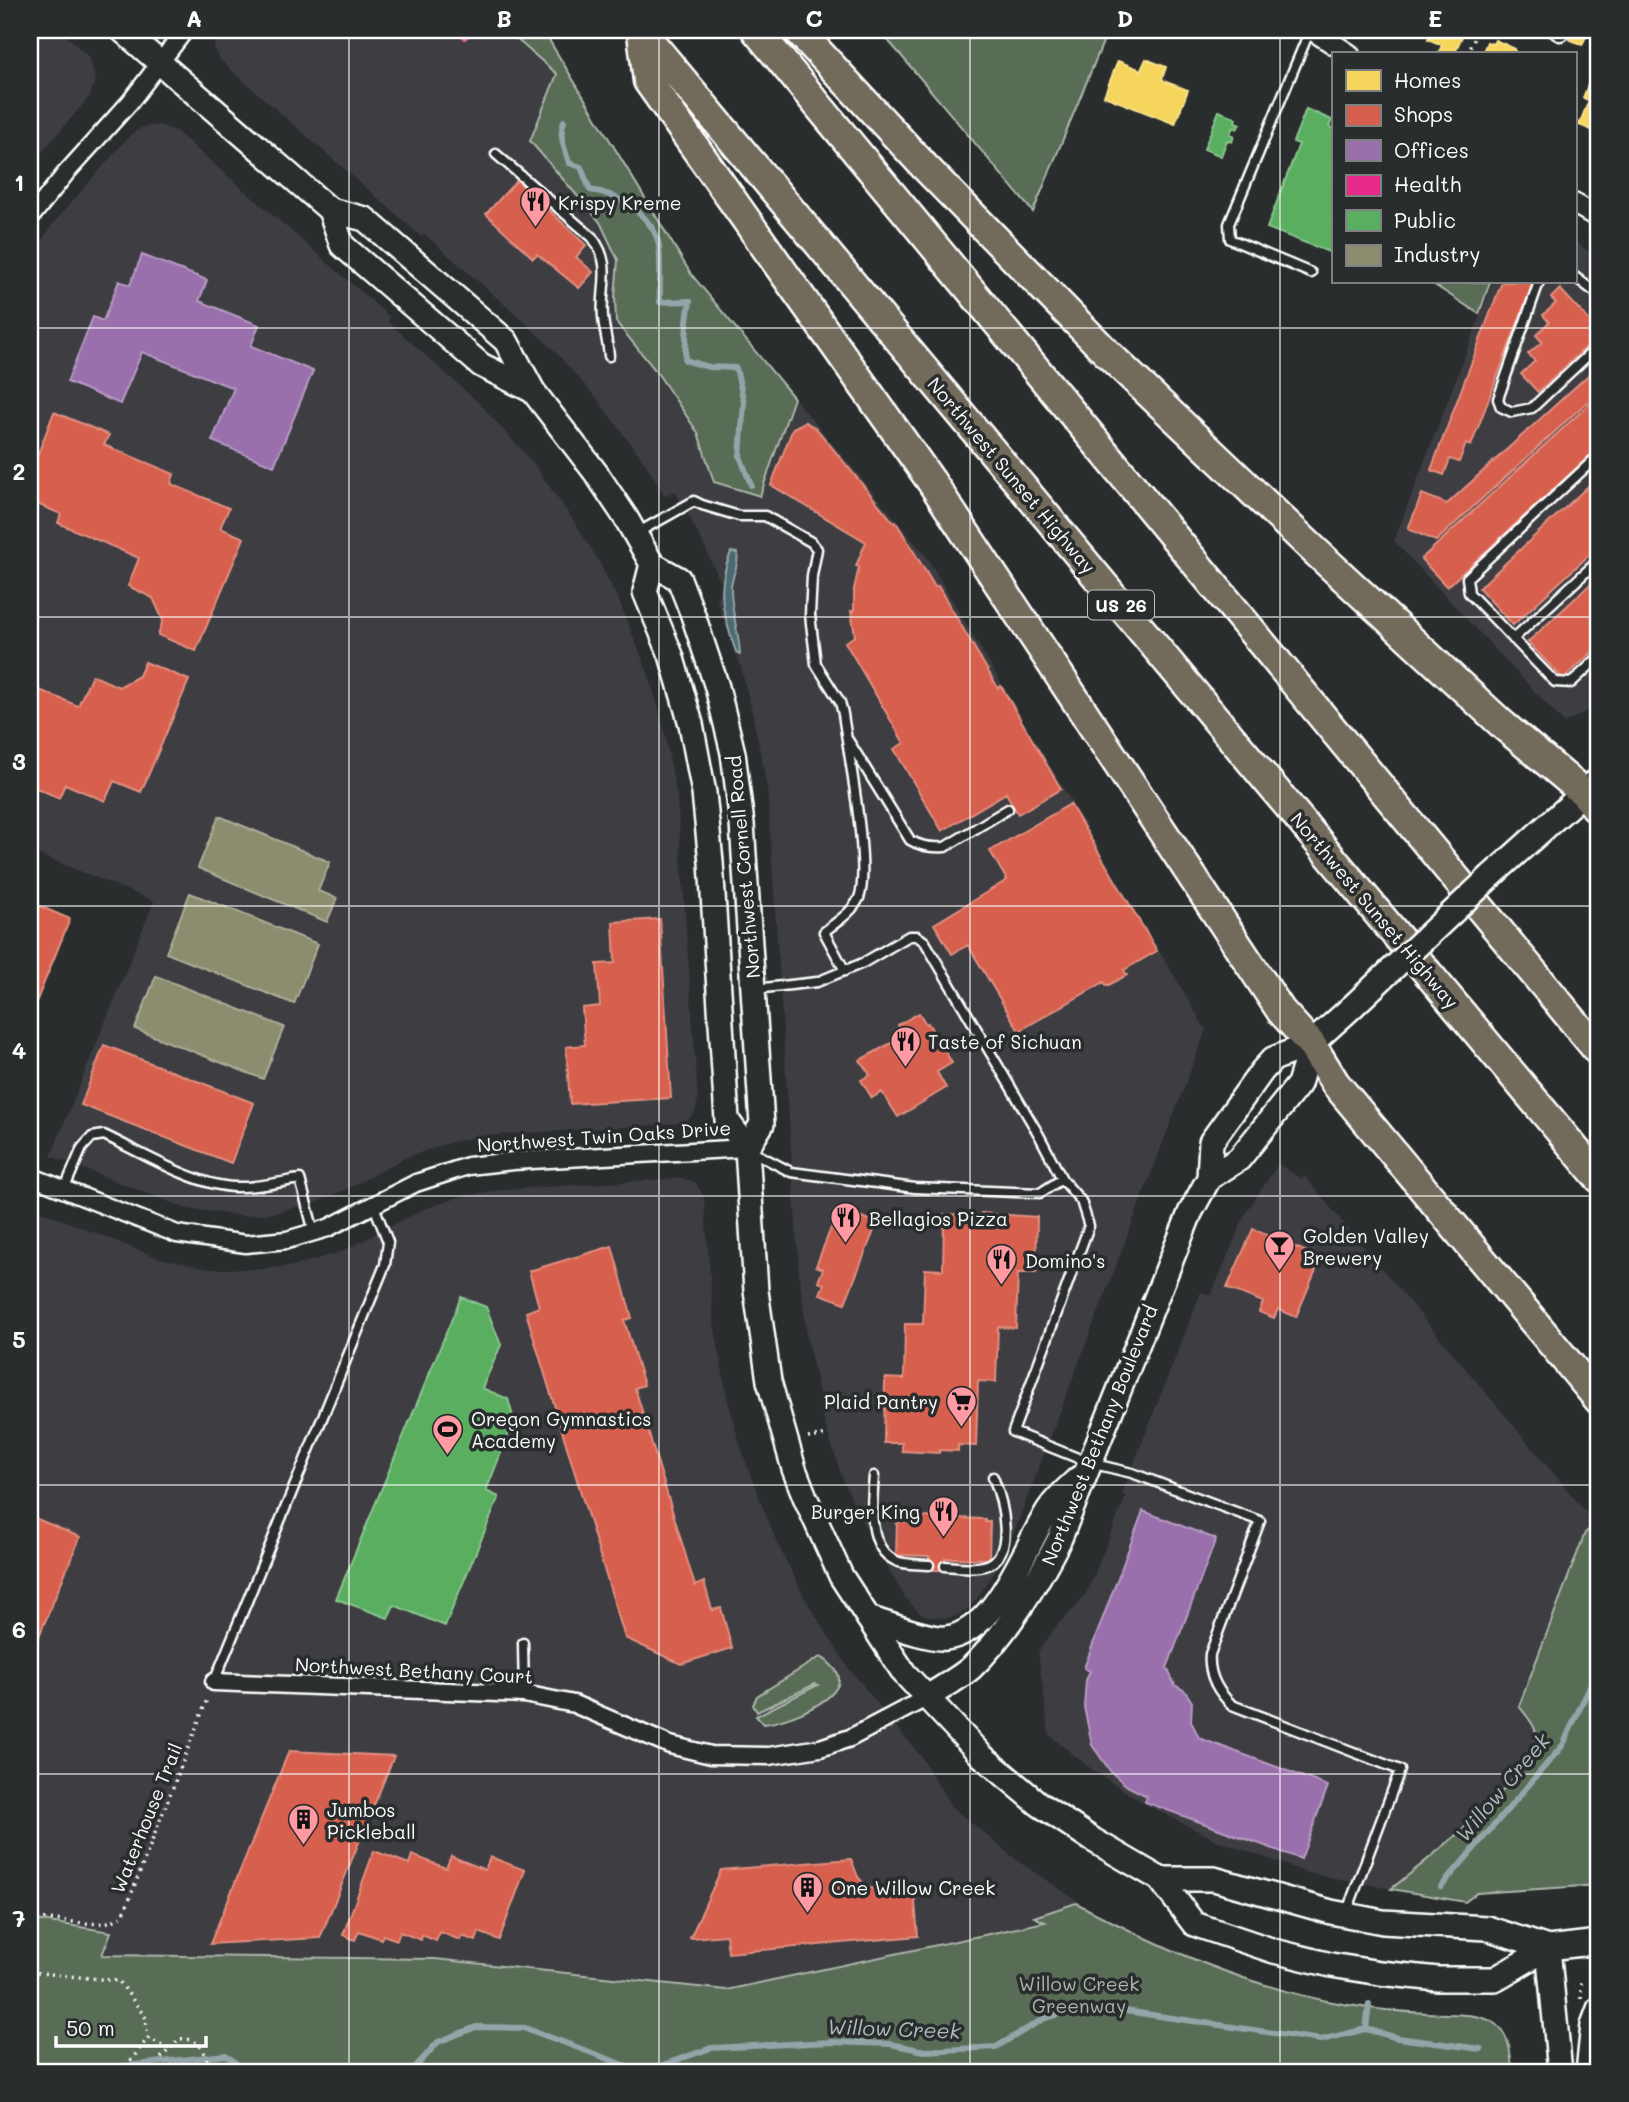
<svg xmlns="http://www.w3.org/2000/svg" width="1629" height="2102" font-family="Mali,sans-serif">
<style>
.built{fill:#3e3d43}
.green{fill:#596c57;stroke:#acb6ab;stroke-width:2}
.water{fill:#4c696f;stroke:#94a5a9;stroke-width:2}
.homes{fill:#f6d55c;stroke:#f9e28d;stroke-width:2}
.shops{fill:#d6604d;stroke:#e29082;stroke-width:2}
.offices{fill:#9970ab;stroke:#b89bc4;stroke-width:2}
.health{fill:#e7298a;stroke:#ee69ad;stroke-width:2}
.public{fill:#5aae61;stroke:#8cc690;stroke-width:2}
.industry{fill:#8c8c6e;stroke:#aeae9a;stroke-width:2}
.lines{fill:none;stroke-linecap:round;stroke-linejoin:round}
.stream{stroke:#94a5a9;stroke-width:6}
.service-casing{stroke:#fff;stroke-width:13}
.minor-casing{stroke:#fff;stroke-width:21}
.tertiary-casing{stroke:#fff;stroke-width:24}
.secondary-casing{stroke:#fff;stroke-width:28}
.motorway-casing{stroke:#fff;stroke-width:33}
.path{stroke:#fff;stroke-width:3.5;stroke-dasharray:2 5;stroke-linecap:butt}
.service{stroke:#2a2d2e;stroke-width:8}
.minor{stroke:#2a2d2e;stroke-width:16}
.tertiary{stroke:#2a2d2e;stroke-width:19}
.secondary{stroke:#2a2d2e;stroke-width:23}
.motorway{stroke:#726b5a;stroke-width:28}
.secondary-bridge-casing{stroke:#fff;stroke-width:28;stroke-linecap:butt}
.secondary-bridge{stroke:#2a2d2e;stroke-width:23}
.grid{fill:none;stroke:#fff;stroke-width:2;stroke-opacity:0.55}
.labels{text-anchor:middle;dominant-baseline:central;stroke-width:7;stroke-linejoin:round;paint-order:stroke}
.shield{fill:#2a2d2e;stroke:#bfc0c0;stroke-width:2}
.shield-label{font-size:18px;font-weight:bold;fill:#fff}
.poi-label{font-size:19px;fill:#fff;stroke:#2a2d2e;text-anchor:start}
.street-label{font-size:19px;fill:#fff;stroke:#2a2d2e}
.park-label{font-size:19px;fill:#acb6ab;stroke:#2a2d2e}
.water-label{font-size:21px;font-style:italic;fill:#aebcbe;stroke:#2a2d2e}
.neatline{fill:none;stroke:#fff;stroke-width:2.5}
.grid-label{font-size:23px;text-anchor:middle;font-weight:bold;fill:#fff}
</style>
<rect width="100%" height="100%" fill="#2a2d2e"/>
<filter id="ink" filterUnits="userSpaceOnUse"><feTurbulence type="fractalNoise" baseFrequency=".0143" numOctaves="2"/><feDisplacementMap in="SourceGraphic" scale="14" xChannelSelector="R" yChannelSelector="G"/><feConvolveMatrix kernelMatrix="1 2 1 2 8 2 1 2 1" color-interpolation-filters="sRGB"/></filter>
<g filter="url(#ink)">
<path class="built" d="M30 30H60L90 58 95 78 90 96 30 166Z
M216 30H506L557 74 530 141 600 222 618 260 615 297 616 322 656 371 698 433 714 482 760 496 794 398 926 556 1206 1030 1005 1556 976 1600 967 1610 958 1615 949 1618 931 1617 921 1614 905 1598 858 1514 842 1477 817 1399 820 1398 807 1337 799 1272 767 787 751 707 741 668 717 600 722 585 700 537 675 491 665 496 645 463 598 400 552 348 519 317 424 234 422 237 221 61 214 47Z
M158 125 176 131 390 317 388 322 479 403 533 463 573 520 598 560 619 601 648 673 663 724 677 798 698 1101 694 1114 684 1123 481 1136 451 1142 405 1158 349 1188 317 1202 273 1213 242 1216 185 1208 51 1156 154 901 30 851V258L52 225 131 134 143 127Z
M1575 242 1599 258V705L1564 723 1394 541 1493 282H1575Z
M1278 1164 1302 1179 1304 1176 1596 1524 1585 1533 1519 1705 1536 1730V1742L1523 1768 1450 1842 1391 1889 1308 1873 1216 1840 1147 1805 1094 1771 1049 1735 1038 1652 1057 1625 1078 1605 1088 1590 1126 1496 1122 1494 1201 1292 1211 1295 1246 1213Z
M682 1178 695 1182 704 1197 713 1317 727 1397 737 1435 748 1469 777 1543 808 1604 848 1667 922 1758 951 1806 1019 1862 1079 1902 1035 1916 1047 1922 726 1990 435 1959 102 1955 111 1932 30 1919V1207L156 1257 210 1269H262L293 1266 341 1252 424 1209 463 1196 499 1190Z"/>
<path class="green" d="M506 30H543L691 274 794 398 760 496 714 482 698 433 656 371 616 322 615 297 618 260 600 222 530 141 557 74Z
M879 30H1108L1033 212 899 53Z
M1430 282H1490L1479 314Z
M1596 1524 1599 1528V1885L1477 1893 1465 1902 1391 1889C1421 1865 1542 1771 1536 1733 1535 1724 1524 1713 1519 1706L1585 1533Z
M820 1657C826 1659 828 1662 833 1667 861 1695 783 1723 763 1724L756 1716 818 1685 815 1684 757 1712 753 1705 757 1696Z
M1076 1903C1161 1948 1248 1987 1343 2004 1371 2009 1399 2012 1428 2013 1447 2015 1473 2012 1491 2021 1510 2032 1511 2053 1512 2072H30V1919L111 1932 102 1955 435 1959 726 1990 1045 1922 1034 1917Z"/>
<path class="water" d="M731 552 737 553C740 564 732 575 731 586 730 609 739 631 740 654L736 652C723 614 715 590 731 552Z"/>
<path class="homes" d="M1432 30H1465L1454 54 1439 52 1442 45 1428 39Z
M1574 30H1589L1582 45 1569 39Z
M1495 40 1515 49V54H1482L1487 42 1493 44Z
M1146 59 1166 67 1162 79 1166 82 1188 90 1175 124 1104 96 1118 61 1141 70Z
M1594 69 1599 71V133L1579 125 1589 100 1583 98Z"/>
<path class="shops" d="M517 180 586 245 576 257 593 272 579 288 537 254 533 258 486 214Z
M1502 282H1533L1471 446 1466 444 1459 462 1450 459 1444 475 1431 470Z
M1560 289 1599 331V335L1538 392 1521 374 1535 361 1528 354 1542 342 1536 335 1549 322 1543 315 1556 303 1551 298Z
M1596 368 1599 371V391L1436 541 1408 529 1422 494 1447 504Z
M1599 395V447L1447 587 1421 559Z
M54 412 109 435 104 445 174 474 171 484 229 508 220 528 244 538 196 651 158 635 163 620 153 598 128 586 139 558 58 523 61 514 30 501V475Z
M805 422 816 428 894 523 896 522 935 587 938 586 998 688 1001 686 1061 789 1018 814 1006 793 942 831 894 749 904 743 845 642 855 636 851 611H854V589L859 567 856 566 866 542 771 485 793 428Z
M1599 476V546L1513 625 1479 588Z
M1599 576V646L1563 679 1528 642Z
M145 662 189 680 141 792 114 781 105 801 65 784 59 798 30 785V686L78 706 92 675 119 687 139 676Z
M1070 804 1157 951 1124 970 1127 975 1107 986 1104 982 1019 1031 968 945 952 954 934 924 1007 880 990 851Z
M30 902 70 919 30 1017Z
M660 919 671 1098 570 1104 566 1047 585 1045 582 1008 600 1006 597 964 615 963 613 922Z
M919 1013 926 1024 928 1023 952 1063 937 1072 946 1088 898 1117 882 1092 872 1098 861 1080 870 1075 860 1060 904 1036 898 1025Z
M104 1045 254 1103 231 1163 81 1105Z
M839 1208 877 1223 845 1303 820 1294 824 1284 818 1282 823 1269 816 1266Z
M981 1213 1037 1217 1036 1273H1018L1016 1328 998 1327 996 1382 978 1381 976 1446 958 1445V1451L939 1450V1453L902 1451V1443H884L885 1378 904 1379 905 1324H923L925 1269 943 1270 944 1214 981 1215Z
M1253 1229 1321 1258 1296 1317 1278 1309 1274 1318 1259 1312 1263 1302 1227 1288Z
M612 1246 632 1318 624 1320 644 1385 635 1388 695 1586 704 1582 712 1610 721 1608 732 1648 681 1664 625 1638 526 1312 539 1307 529 1271Z
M30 1516 80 1537 30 1658Z
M919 1517 985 1519V1522H990L989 1559 945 1558V1570H929V1556L896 1555 897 1522H919Z
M289 1751 394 1756 320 1938 210 1944Z
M374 1851 409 1864 412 1855 446 1868 451 1856 485 1870 490 1857 525 1870 499 1940 479 1932 476 1941 462 1936 460 1940 440 1932 436 1941 422 1935 421 1940 400 1932 397 1940 383 1935 381 1939 359 1931 355 1940 343 1935Z
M851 1859 858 1877 867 1887 886 1893 914 1891 918 1936 728 1953 726 1935 690 1938 721 1870Z"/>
<path class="offices" d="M142 255 207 280 199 301 259 325 251 346 313 371 274 466 212 441 234 388 223 384 142 352 120 404 67 382 93 317 103 321 119 281 130 285Z
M1143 1511 1216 1539 1167 1668 1175 1685 1185 1691 1192 1702 1191 1721 1199 1738 1328 1786 1301 1859 1145 1802 1147 1796 1127 1786 1111 1772 1092 1745 1084 1707 1086 1680 1090 1671 1084 1668Z"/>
<path class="health" d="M456 30H484L479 34 476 30 465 39Z"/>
<path class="public" d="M1306 109 1332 120 1329 127 1333 128V242L1329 252 1267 228 1299 144 1293 142Z
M1219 111 1236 118 1235 122 1240 124 1237 129 1233 127 1230 134 1234 136 1232 142 1227 140 1221 156 1204 149Z
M461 1297 486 1307 501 1345 482 1388 508 1399 514 1420 486 1491 499 1497 445 1626 394 1605 388 1618 336 1599Z"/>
<path class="industry" d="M219 816 330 862 318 891 337 898 327 922 198 868Z
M190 893 318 944 294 1004 166 953Z
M156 976 284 1027 263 1079 135 1029Z"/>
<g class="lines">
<path class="stream" d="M564 121C558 135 565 149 569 163L581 167 590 190C616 193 650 214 658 241 662 254 659 287 660 302L690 301 687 320 685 360 709 367 736 368 744 402 740 456 751 485
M1441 1887 1563 1745 1599 1666
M1366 2029 1398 2038 1481 2049
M72 2072 226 2055 246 2072
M411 2072 438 2042 476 2027 525 2028 643 2072 711 2048 832 2042 890 2044 925 2051 996 2047 1045 2018 1071 2011 1112 2009 1321 2040 1366 2029 1369 2004"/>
<defs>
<path id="service" d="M1310 30 1229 224 1230 239 1311 273
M1596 30 1599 31
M496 154 592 237C614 266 600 286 603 317 604 330 608 343 609 356
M1575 277 1599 295
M1539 282 1498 399 1501 407 1512 412 1532 408 1599 345
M1599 455 1467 578 1469 593 1555 682 1571 683 1599 657
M637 533 694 501 702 505 739 516H765L811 542 817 549 812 576 810 615 816 664 840 702 843 714C848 751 871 869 859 898 852 913 836 922 824 932L845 971
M1513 639 1599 560
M848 740 910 840C921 847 932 848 945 847L1008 809
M749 1150 791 1172 915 1188 1040 1193 1062 1179 1039 1135 925 942 917 936H909L863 963 817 982 755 989
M1062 1179 1081 1201 1089 1226 1013 1432 1090 1463 1132 1473 1260 1521 1210 1654C1208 1675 1217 1691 1232 1705L1400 1770 1346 1914
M64 1190 82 1148 92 1137 104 1135C140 1152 196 1186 235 1187 256 1188 280 1182 300 1179L314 1232
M874 1476C872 1501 866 1548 896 1561 905 1565 919 1564 929 1565
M945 1566C958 1567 972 1569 984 1566 1018 1558 1002 1499 993 1477
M523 1643 524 1694
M214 1682 385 1265 388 1242 374 1206"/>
<path id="minor" d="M1557 30 1560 32
M30 218 66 173 130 102 185 30
M30 1176 177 1234 246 1244 287 1240 328 1228 416 1183 468 1166 513 1161 747 1148
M214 1682 524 1694 574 1704 670 1745 711 1755 769 1756 820 1748 850 1738 926 1698"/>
<path id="tertiary" d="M1312 30 1349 54
M1575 204 1599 218"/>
<path id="secondary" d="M122 30 330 210 365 219 506 341 533 391 596 473 626 518 652 564 679 579 693 615 717 687 733 753 742 824 762 1124 747 1148
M330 210 342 245 481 365 533 391
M652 564 645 592 671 655 691 724 704 793 711 862 727 1120 747 1148 756 1291 769 1381 794 1469 805 1497 841 1576 904 1673 982 1756 1039 1804 1093 1840 1160 1879 1194 1924 1274 1951 1331 1965 1380 1973 1438 1979H1495L1548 1948
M1491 876 1599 779
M1209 1178 1239 1159 1299 1084 1311 1044
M868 1618C885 1623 930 1640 946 1638 997 1632 1025 1546 1049 1509 1057 1497 1069 1487 1079 1478
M926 1698C941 1688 958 1679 971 1668 1005 1636 1039 1580 1060 1538L1190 1213 1209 1178 1211 1142 1262 1071 1273 1059 1311 1044 1352 1007
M1160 1879H1214L1331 1912 1383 1922 1487 1928 1548 1948 1599 1942
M1548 1948 1560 2072
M1588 2072 1593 2025 1599 2009"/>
<path id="motorway" d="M756 30 1599 1052
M798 30 924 166 1109 355 1314 550 1503 725 1584 793 1599 811
M642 33 648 81 931 481 1281 1011 1311 1044 1335 1083 1599 1400
M643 33 1599 1178"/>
</defs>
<use href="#service" class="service-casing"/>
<use href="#minor" class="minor-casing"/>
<use href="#tertiary" class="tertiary-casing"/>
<use href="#secondary" class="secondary-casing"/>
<use href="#motorway" class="motorway-casing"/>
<path class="path" d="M1468 54 1478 30
M808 1438 827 1435
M30 1919C56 1915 105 1935 124 1913L208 1697
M30 1972 119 1981 146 2018 148 2038
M1581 1999V1981
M148 2038 169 2048
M161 2058 179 2039C201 2037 207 2054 209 2072
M122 2072 148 2038"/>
<use href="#service" class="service"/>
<use href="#minor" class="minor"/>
<use href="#tertiary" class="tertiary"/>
<use href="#secondary" class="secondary"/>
<use href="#motorway" class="motorway"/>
<defs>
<path id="secondary-bridge" d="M1352 1007 1491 876"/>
</defs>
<use href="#secondary-bridge" class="secondary-bridge-casing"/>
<use href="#secondary-bridge" class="secondary-bridge"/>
</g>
</g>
<path class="grid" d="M349 30V2072M659 30V2072M970 30V2072M1280 30V2072M30 328H1599M30 617H1599M30 906H1599M30 1196H1599M30 1485H1599M30 1774H1599"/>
<defs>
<symbol id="restaurant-pin" viewBox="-11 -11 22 30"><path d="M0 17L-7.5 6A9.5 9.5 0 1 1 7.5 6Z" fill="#ff9aa2" stroke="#2a2d2e"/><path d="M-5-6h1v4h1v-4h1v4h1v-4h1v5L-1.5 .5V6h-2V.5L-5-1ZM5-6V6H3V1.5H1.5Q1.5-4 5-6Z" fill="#111"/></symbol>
<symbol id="bar-pin" viewBox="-11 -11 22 30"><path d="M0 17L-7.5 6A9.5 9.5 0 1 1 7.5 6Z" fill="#ff9aa2" stroke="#2a2d2e"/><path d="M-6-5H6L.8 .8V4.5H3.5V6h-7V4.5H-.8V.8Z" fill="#111"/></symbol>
<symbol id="supermarket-pin" viewBox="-11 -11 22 30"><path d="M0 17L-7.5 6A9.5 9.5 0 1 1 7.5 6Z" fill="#ff9aa2" stroke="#2a2d2e"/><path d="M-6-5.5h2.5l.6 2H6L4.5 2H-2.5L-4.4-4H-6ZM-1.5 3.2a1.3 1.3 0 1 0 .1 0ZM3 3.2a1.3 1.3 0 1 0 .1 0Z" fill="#111"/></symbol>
<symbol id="stadium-pin" viewBox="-11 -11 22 30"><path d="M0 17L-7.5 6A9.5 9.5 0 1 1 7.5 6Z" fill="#ff9aa2" stroke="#2a2d2e"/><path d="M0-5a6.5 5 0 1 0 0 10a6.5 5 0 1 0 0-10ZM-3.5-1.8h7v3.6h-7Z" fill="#111"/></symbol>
<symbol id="building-pin" viewBox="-11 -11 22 30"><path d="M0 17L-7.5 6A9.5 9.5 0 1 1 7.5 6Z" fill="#ff9aa2" stroke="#2a2d2e"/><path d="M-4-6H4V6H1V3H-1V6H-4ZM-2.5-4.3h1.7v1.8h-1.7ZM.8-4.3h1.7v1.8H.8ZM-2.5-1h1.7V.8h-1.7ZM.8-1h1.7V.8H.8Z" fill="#111"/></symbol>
</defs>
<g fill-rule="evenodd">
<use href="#restaurant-pin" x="518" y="184" width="35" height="47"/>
<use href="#restaurant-pin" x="888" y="1024" width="35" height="47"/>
<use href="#restaurant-pin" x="828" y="1200" width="35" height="47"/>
<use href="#bar-pin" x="1262" y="1228" width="35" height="47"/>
<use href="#restaurant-pin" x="984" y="1242" width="35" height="47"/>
<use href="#supermarket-pin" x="944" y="1384" width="35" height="47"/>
<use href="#stadium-pin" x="430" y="1412" width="35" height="47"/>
<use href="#restaurant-pin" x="926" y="1494" width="35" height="47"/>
<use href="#building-pin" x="286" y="1802" width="35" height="47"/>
<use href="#building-pin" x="790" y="1870" width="35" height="47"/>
</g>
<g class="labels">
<rect class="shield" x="1088" y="590.5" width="66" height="29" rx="5"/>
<g class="shield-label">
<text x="1121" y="605">US 26</text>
</g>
<g class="poi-label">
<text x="558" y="202">Krispy Kreme</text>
<text x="928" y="1041">Taste of Sichuan</text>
<text x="869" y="1218">Bellagios Pizza</text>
<text x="1303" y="1235">Golden Valley<tspan x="1303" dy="22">Brewery</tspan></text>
<text x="1025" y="1260">Domino's</text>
<text x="938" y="1401" text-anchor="end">Plaid Pantry</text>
<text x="471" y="1418">Oregon Gymnastics<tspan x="471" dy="22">Academy</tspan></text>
<text x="920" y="1511" text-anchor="end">Burger King</text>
<text x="327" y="1809">Jumbos<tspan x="327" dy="22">Pickleball</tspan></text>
<text x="831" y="1887">One Willow Creek</text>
</g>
<g class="street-label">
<text transform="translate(1012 475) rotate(50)">Northwest Sunset Highway</text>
<text transform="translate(743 867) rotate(-95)">Northwest Cornell Road</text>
<text transform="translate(1375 910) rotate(50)">Northwest Sunset Highway</text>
<text transform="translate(604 1136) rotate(-4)">Northwest Twin Oaks Drive</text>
<text transform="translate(1099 1435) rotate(-68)">Northwest Bethany Boulevard</text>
<text transform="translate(414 1670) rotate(3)">Northwest Bethany Court</text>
<text transform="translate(146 1818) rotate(-68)">Waterhouse Trail</text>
</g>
<g class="park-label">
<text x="1079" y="1983">Willow Creek<tspan x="1079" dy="22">Greenway</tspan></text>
</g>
<g class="water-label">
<text transform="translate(1502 1787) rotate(-50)">Willow Creek</text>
<text transform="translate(894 2028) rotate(2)">Willow Creek</text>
</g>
</g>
<rect width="1629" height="2102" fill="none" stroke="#2a2d2e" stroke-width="77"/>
<rect x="1332" y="52" width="245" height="231" fill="#2a2d2e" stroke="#7f8182" stroke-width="2"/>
<rect x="1346" y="70" width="35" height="21" fill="#f6d55c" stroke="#7f8182" stroke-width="2"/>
<text x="1394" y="88" font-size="21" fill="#ffffff">Homes</text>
<rect x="1346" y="105" width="35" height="21" fill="#d6604d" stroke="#7f8182" stroke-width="2"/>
<text x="1394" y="122" font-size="21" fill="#ffffff">Shops</text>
<rect x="1346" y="140" width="35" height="21" fill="#9970ab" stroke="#7f8182" stroke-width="2"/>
<text x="1394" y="158" font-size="21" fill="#ffffff">Offices</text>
<rect x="1346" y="175" width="35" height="21" fill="#e7298a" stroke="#7f8182" stroke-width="2"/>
<text x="1394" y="192" font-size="21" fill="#ffffff">Health</text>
<rect x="1346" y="210" width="35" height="21" fill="#5aae61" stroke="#7f8182" stroke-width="2"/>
<text x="1394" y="228" font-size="21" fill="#ffffff">Public</text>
<rect x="1346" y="245" width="35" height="21" fill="#8c8c6e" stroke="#7f8182" stroke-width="2"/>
<text x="1394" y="262" font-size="21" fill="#ffffff">Industry</text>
<path d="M56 2036v10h150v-10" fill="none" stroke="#ffffff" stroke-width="3.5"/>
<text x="66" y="2036" font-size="21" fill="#ffffff" stroke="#2a2d2e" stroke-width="5" paint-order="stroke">50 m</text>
<rect x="38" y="38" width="1552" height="2026" class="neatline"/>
<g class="grid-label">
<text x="194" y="27">A</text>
<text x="504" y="27">B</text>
<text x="814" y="27">C</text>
<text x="1125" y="27">D</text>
<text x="1435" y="27">E</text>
<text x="19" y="191">1</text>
<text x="19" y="480">2</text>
<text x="19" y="770">3</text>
<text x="19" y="1059">4</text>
<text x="19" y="1348">5</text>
<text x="19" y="1638">6</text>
<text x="19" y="1927">7</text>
</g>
</svg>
